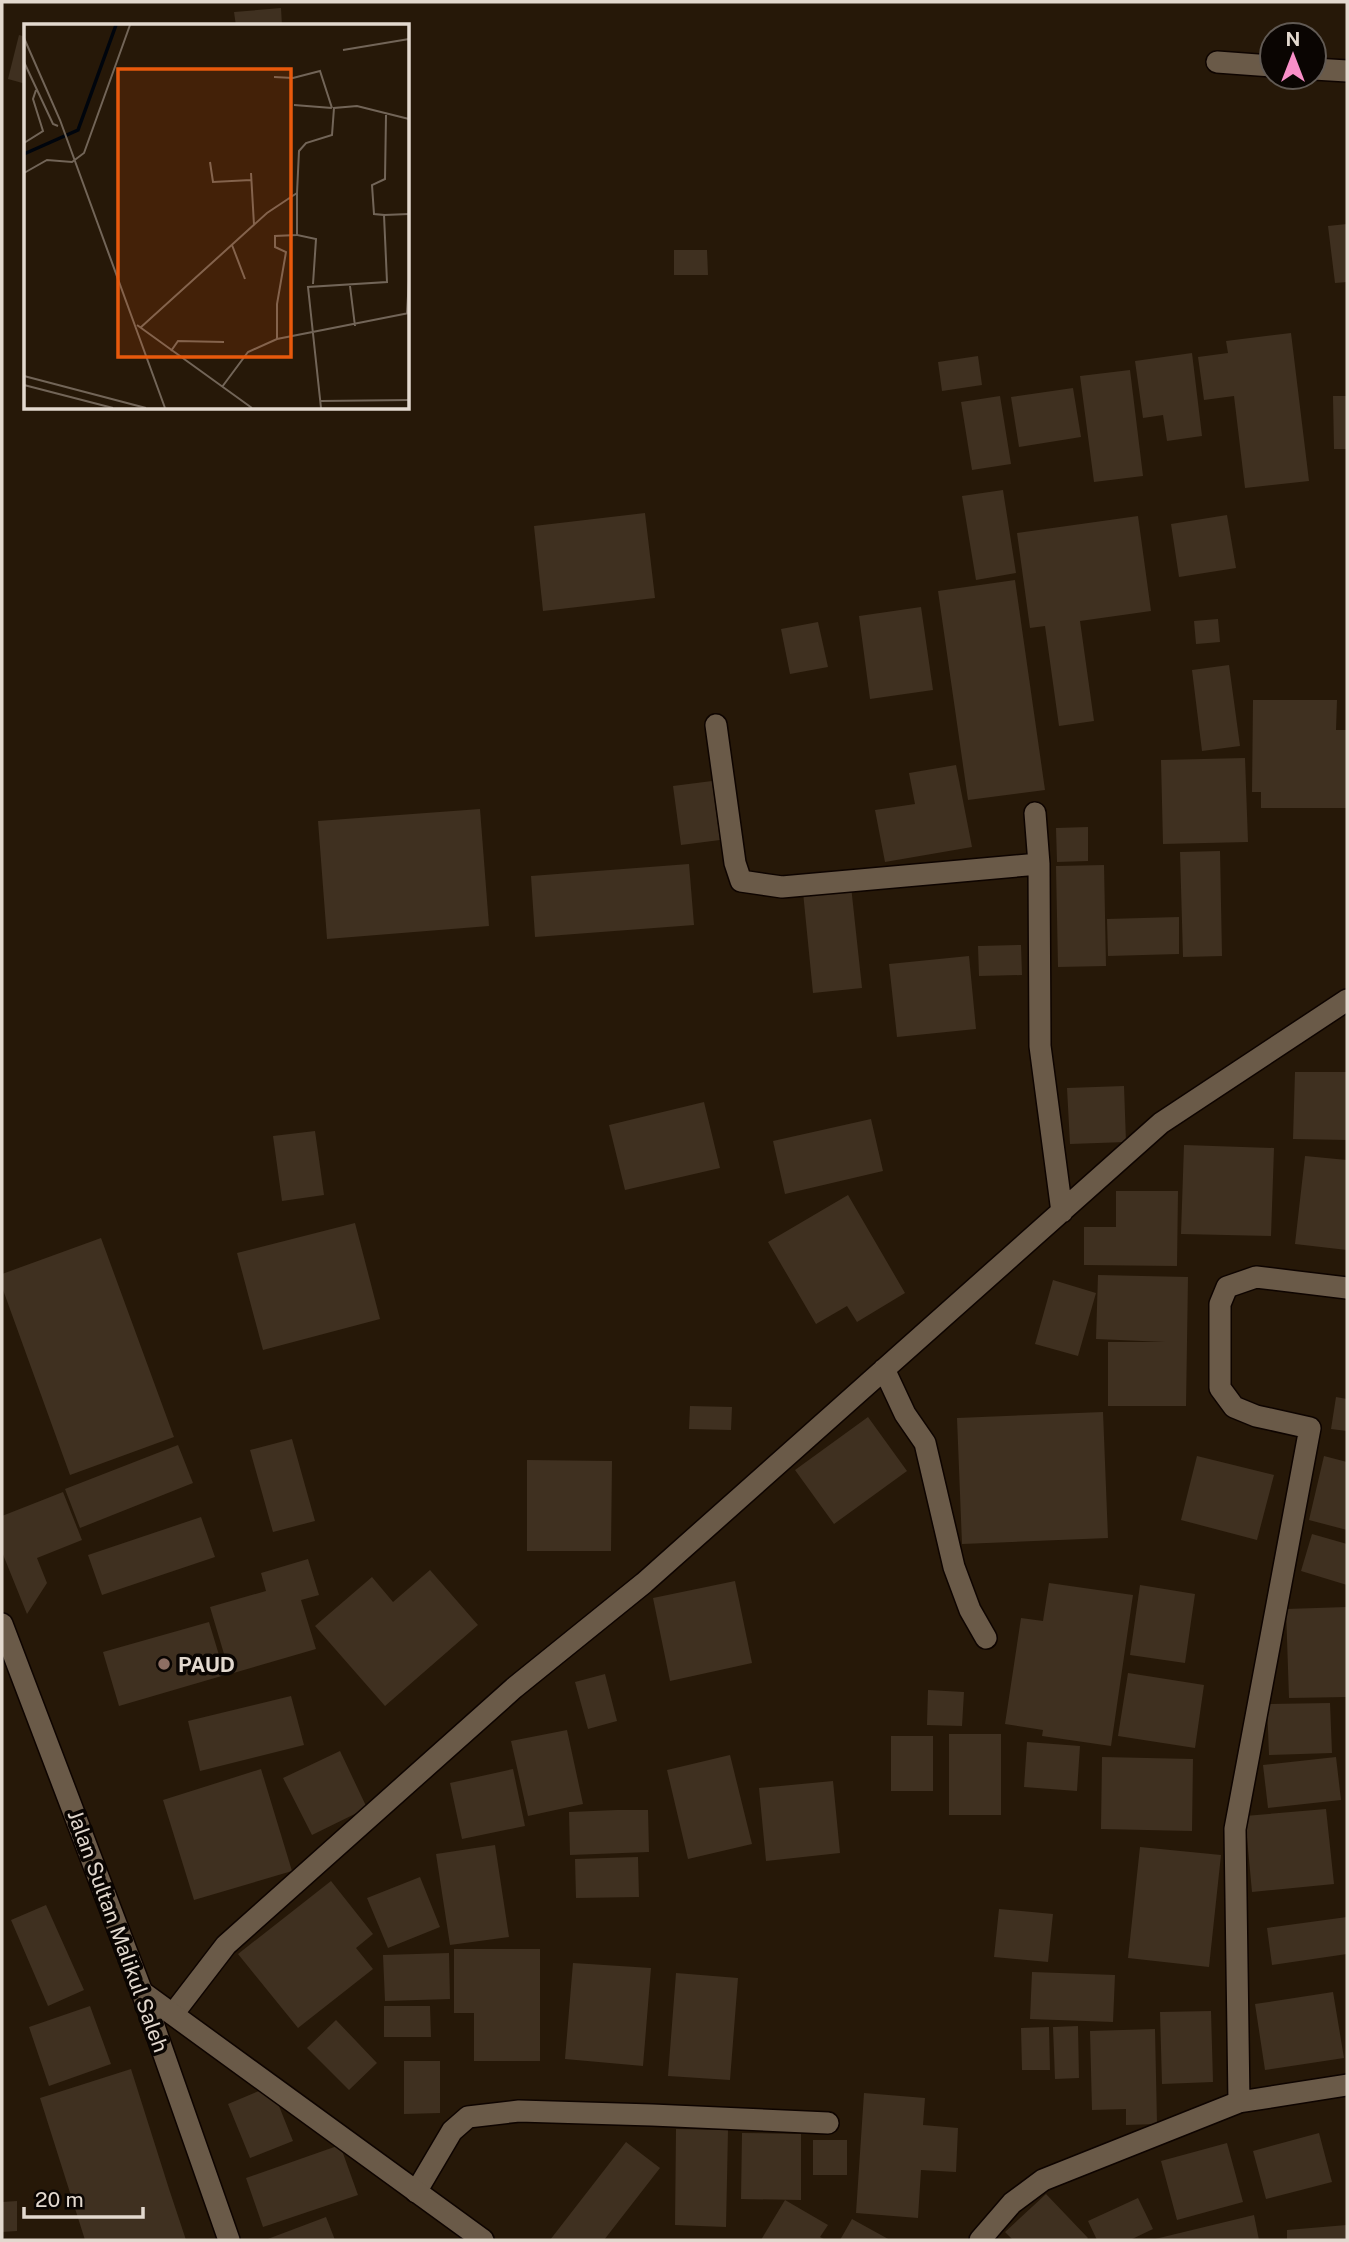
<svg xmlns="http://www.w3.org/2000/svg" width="1349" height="2242" font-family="'Public Sans',sans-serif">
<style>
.building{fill:#3f3020}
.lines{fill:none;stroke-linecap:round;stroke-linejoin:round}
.street-casing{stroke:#0e0400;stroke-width:24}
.secondary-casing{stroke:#0e0400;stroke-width:24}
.street{stroke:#6a5a48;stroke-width:21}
.secondary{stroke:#6a5a48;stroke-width:21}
.education-dot{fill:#8d6e63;stroke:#0a0502;stroke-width:2.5}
.labels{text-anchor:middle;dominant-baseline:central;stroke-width:7;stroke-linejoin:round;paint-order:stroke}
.poi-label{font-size:21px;font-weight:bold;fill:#e3d9cf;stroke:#0a0502;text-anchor:start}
.street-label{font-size:21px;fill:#e3d9cf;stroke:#0a0502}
.inset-river{fill:none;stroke:#00050d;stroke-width:3.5}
.inset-road{fill:none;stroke:#726558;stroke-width:2}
.view{fill:#e8590c;fill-opacity:0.15;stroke:#e8590c;stroke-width:3.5}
.inset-edge{fill:none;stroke:#e3d9cf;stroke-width:3.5}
</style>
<rect width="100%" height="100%" fill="#261808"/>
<path class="building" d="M281 8 282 26H236L234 12Z
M19 35 26 37V84L8 79Z
M1347 224V282L1335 283 1328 226Z
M674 250H707L708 275H674Z
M1291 333 1309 481 1245 488 1234 396 1204 400 1198 357 1228 353 1226 341Z
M1192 353 1202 436 1167 441 1163 415 1143 418 1135 361Z
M978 356 982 385 942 391 938 362Z
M1130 370 1143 476 1094 482 1080 376Z
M1073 388 1081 437 1019 447 1011 397Z
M1000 396 1011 464 972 470 961 402Z
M1333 396H1347V449H1334Z
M1003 490 1016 573 976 580 962 496Z
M645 513 655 598 543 611 534 526Z
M1227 515 1236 568 1179 577 1171 524Z
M1138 516 1151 611 1080 621 1094 721 1059 726 1045 626 1030 628 1017 533Z
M1015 580 1045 790 968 800 938 591Z
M921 607 933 690 870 699 859 616Z
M1218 619 1220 642 1196 644 1194 621Z
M818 622 828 667 790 674 781 629Z
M1229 665 1240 746 1202 751 1192 670Z
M1253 700H1337L1336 730H1347V808H1261V792H1252Z
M1245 758 1248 842 1163 844 1161 760Z
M956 765 972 847 885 862 875 810 915 804 909 773Z
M712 781 720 840 681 845 673 786Z
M480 809 489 926 327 939 318 821Z
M1088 827V861L1057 862 1056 828Z
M1220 851 1222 956 1183 957 1180 852Z
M689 864 694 925 535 937 531 876Z
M1104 865 1106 966 1058 967 1056 866Z
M851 886 862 988 813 993 803 892Z
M1179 917V954L1108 956 1107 919Z
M1021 945 1022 975 979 976 978 946Z
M969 956 976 1029 897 1037 889 964Z
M1295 1072H1347V1140L1293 1139Z
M1124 1086 1126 1142 1070 1144 1067 1088Z
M704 1102 720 1168 625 1190 609 1125Z
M871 1119 883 1171 785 1194 773 1141Z
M315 1131 324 1195 282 1201 273 1136Z
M1184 1145 1274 1148 1271 1236 1181 1234Z
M1305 1156 1347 1160V1250L1295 1244Z
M1116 1191H1178L1177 1266 1084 1265V1227H1116Z
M848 1195 905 1293 857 1322 847 1306 816 1324 768 1242Z
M355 1223 380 1319 263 1350 237 1253Z
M101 1238 174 1437 70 1475 2 1287V1274Z
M1098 1275 1188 1277 1186 1406H1108V1342H1165L1096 1339Z
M1053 1280 1096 1293 1078 1356 1035 1344Z
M1336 1397 1347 1399V1431L1331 1429Z
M690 1406 732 1407 731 1430 689 1429Z
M1103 1412 1108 1538 962 1544 957 1418Z
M868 1417 907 1471 834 1524 795 1470Z
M292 1439 315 1521 273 1532 250 1450Z
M178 1445 193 1483 80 1528 65 1489Z
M1197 1456 1274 1475 1257 1540 1181 1520Z
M1324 1456 1347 1462V1530L1309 1520Z
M527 1460 612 1461 611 1551H527Z
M63 1492 82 1540 37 1558 47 1583 27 1614 2 1552V1516Z
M201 1517 215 1557 102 1595 88 1555Z
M1312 1534 1347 1544V1585L1301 1571Z
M308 1559 319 1595 301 1600 316 1649 230 1674 210 1607 266 1591 261 1573Z
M430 1570 478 1625 385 1706 315 1626 372 1577 393 1602Z
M735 1581 752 1663 670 1681 653 1598Z
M1049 1583 1133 1595 1111 1746 1042 1736 1043 1730 1005 1724 1021 1618 1043 1621Z
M1140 1585 1195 1594 1185 1663 1130 1655Z
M1347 1607V1697L1289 1698 1286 1609Z
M209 1622 225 1675 119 1706 103 1652Z
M1128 1673 1204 1685 1195 1748 1118 1736Z
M605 1674 617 1721 588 1729 575 1682Z
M928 1690 964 1692 962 1726 927 1725Z
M291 1696 304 1745 200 1771 188 1721Z
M1330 1703 1332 1753 1269 1755 1267 1704Z
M567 1730 583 1804 528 1816 511 1741Z
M949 1734H1001V1815H949Z
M891 1736H933V1791H891Z
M1027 1742 1080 1746 1077 1791 1024 1787Z
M340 1751 367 1808 312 1835 283 1778Z
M730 1755 752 1844 688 1859 667 1770Z
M1102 1757 1193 1759 1192 1831 1101 1829Z
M1336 1757 1341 1800 1268 1808 1263 1765Z
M261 1769 292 1871 194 1900 163 1800Z
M513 1769 525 1826 462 1839 450 1783Z
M833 1781 840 1853 766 1861 759 1788Z
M1326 1809 1334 1884 1252 1892 1245 1816Z
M617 1810H648L649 1852 570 1855 569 1812Z
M495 1845 509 1937 450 1945 436 1854Z
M1140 1847 1221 1855 1209 1967 1128 1958Z
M638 1857 639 1897 576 1898 575 1859Z
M420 1877 440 1927 388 1948 367 1898Z
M331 1881 373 1934 356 1948 373 1969 298 2028 238 1954Z
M46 1905 84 1990 48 2006 11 1920Z
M999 1909 1053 1914 1048 1962 994 1957Z
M1347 1917V1954L1272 1965 1267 1928Z
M454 1949H540V2061H474V2013H454Z
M449 1953 450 1999 385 2001 383 1955Z
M573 1963 651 1968 643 2066 565 2059Z
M1032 1972 1115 1975 1113 2022 1030 2019Z
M676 1973 738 1978 730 2080 668 2076Z
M1333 1992 1344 2058 1265 2070 1255 2004Z
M90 2006 111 2064 49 2086 29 2027Z
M384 2006H430L431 2037H384Z
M1211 2011 1213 2082 1162 2084 1160 2012Z
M336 2020 377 2063 349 2090 307 2048Z
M1078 2026 1079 2078 1055 2079 1053 2027Z
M1049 2027 1050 2070H1022L1021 2028Z
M1155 2029 1157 2124 1126 2125V2109L1092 2110 1090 2031Z
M404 2061H440V2113L404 2114Z
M131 2069 170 2192 186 2240H85L40 2098Z
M271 2086 293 2141 250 2158 228 2104Z
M864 2093 925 2098 923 2125 958 2128 956 2172 921 2170 918 2218 856 2213Z
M676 2129 728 2130 726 2227 675 2225Z
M742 2133 801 2134V2200L741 2199Z
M1319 2133 1332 2182 1266 2199 1253 2151Z
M813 2140H847V2175H813Z
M626 2142 660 2168 604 2240H550Z
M1227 2143 1243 2202 1177 2220 1161 2161Z
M340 2145 358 2195 263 2227 246 2178Z
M1046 2194 1088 2238 1086 2240H1013L1005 2232Z
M1138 2198 1153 2229 1130 2240H1097L1088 2221Z
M785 2200 828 2225 820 2237 826 2240H761Z
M17 2201V2231L2 2232V2202Z
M1254 2215 1259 2240H1155V2239Z
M326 2217 335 2240H265Z
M852 2219 890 2240H840Z
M1347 2225V2240H1287V2230Z"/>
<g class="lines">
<defs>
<path id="street" d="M1217 62 1272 66
M1314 69 1347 71
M716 725 735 863 741 881 782 887 1039 864
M1035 813 1039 864 1040 1046 1062 1212
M884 1369 905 1414 925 1443 954 1567 970 1610 986 1638
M173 2014 226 1945 514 1688 644 1583 1161 1123 1347 1000
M1239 2102 1235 1829 1310 1428 1256 1416 1234 1407 1220 1388V1304L1227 1287 1256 1277 1347 1288
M416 2192 452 2131 468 2117 519 2111 652 2115 828 2123
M980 2240 1012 2203 1043 2180 1239 2102 1347 2085"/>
<path id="secondary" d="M2 1624 142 1992 229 2240
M142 1992 483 2240"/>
</defs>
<use href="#street" class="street-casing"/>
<use href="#secondary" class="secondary-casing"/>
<use href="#street" class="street"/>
<use href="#secondary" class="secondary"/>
</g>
<circle class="education-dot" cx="164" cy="1664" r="7"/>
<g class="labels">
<g class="poi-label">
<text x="178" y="1664">PAUD</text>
</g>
<g class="street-label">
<text transform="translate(118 1931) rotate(70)">Jalan Sultan Malikul Saleh</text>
</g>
</g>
<g transform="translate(24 24)">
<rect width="385" height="385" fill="#261808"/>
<path class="inset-river" d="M0 130 54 106 92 1"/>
<path class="inset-road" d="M0 14 36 96 141 384M319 26 385 15M0 38 29 100 34 102M250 53 269 54 296 47 308 84M270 81 308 84M0 119 19 107 9 75 12 66M186 138 189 158 227 156M0 149 23 136 48 138 60 129 106 1M227 149 230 201M273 169V211L292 215 289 260M360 191 385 190M208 221 221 255M326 262 331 302M383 289 385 255M113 301 228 384M116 304 243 189 273 169 275 127 282 119 308 111 310 84 333 82 385 95M253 315V280L262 228 251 223V212L273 211M147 327 154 317 200 318M0 352 122 384M0 361 89 384M198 363 224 328 253 315 385 289M297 377 385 376M297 384 284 263 363 258 360 191 350 190 348 161 361 155 362 91"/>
<path class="view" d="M94 45H267V333H94Z"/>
<rect width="385" height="385" class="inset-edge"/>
</g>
<rect width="1349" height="2242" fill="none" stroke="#e3d9cf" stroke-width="7"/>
<g transform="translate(1293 56)"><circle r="33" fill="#0a0502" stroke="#615a54" stroke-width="2"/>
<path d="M0-5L12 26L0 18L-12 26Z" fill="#f98fc8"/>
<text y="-10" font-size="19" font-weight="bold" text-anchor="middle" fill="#e3d9cf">N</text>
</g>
<path d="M24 2207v10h119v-10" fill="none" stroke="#e3d9cf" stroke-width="3.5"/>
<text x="35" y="2207" font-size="21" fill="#e3d9cf" stroke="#0a0502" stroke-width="5" paint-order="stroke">20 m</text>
</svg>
